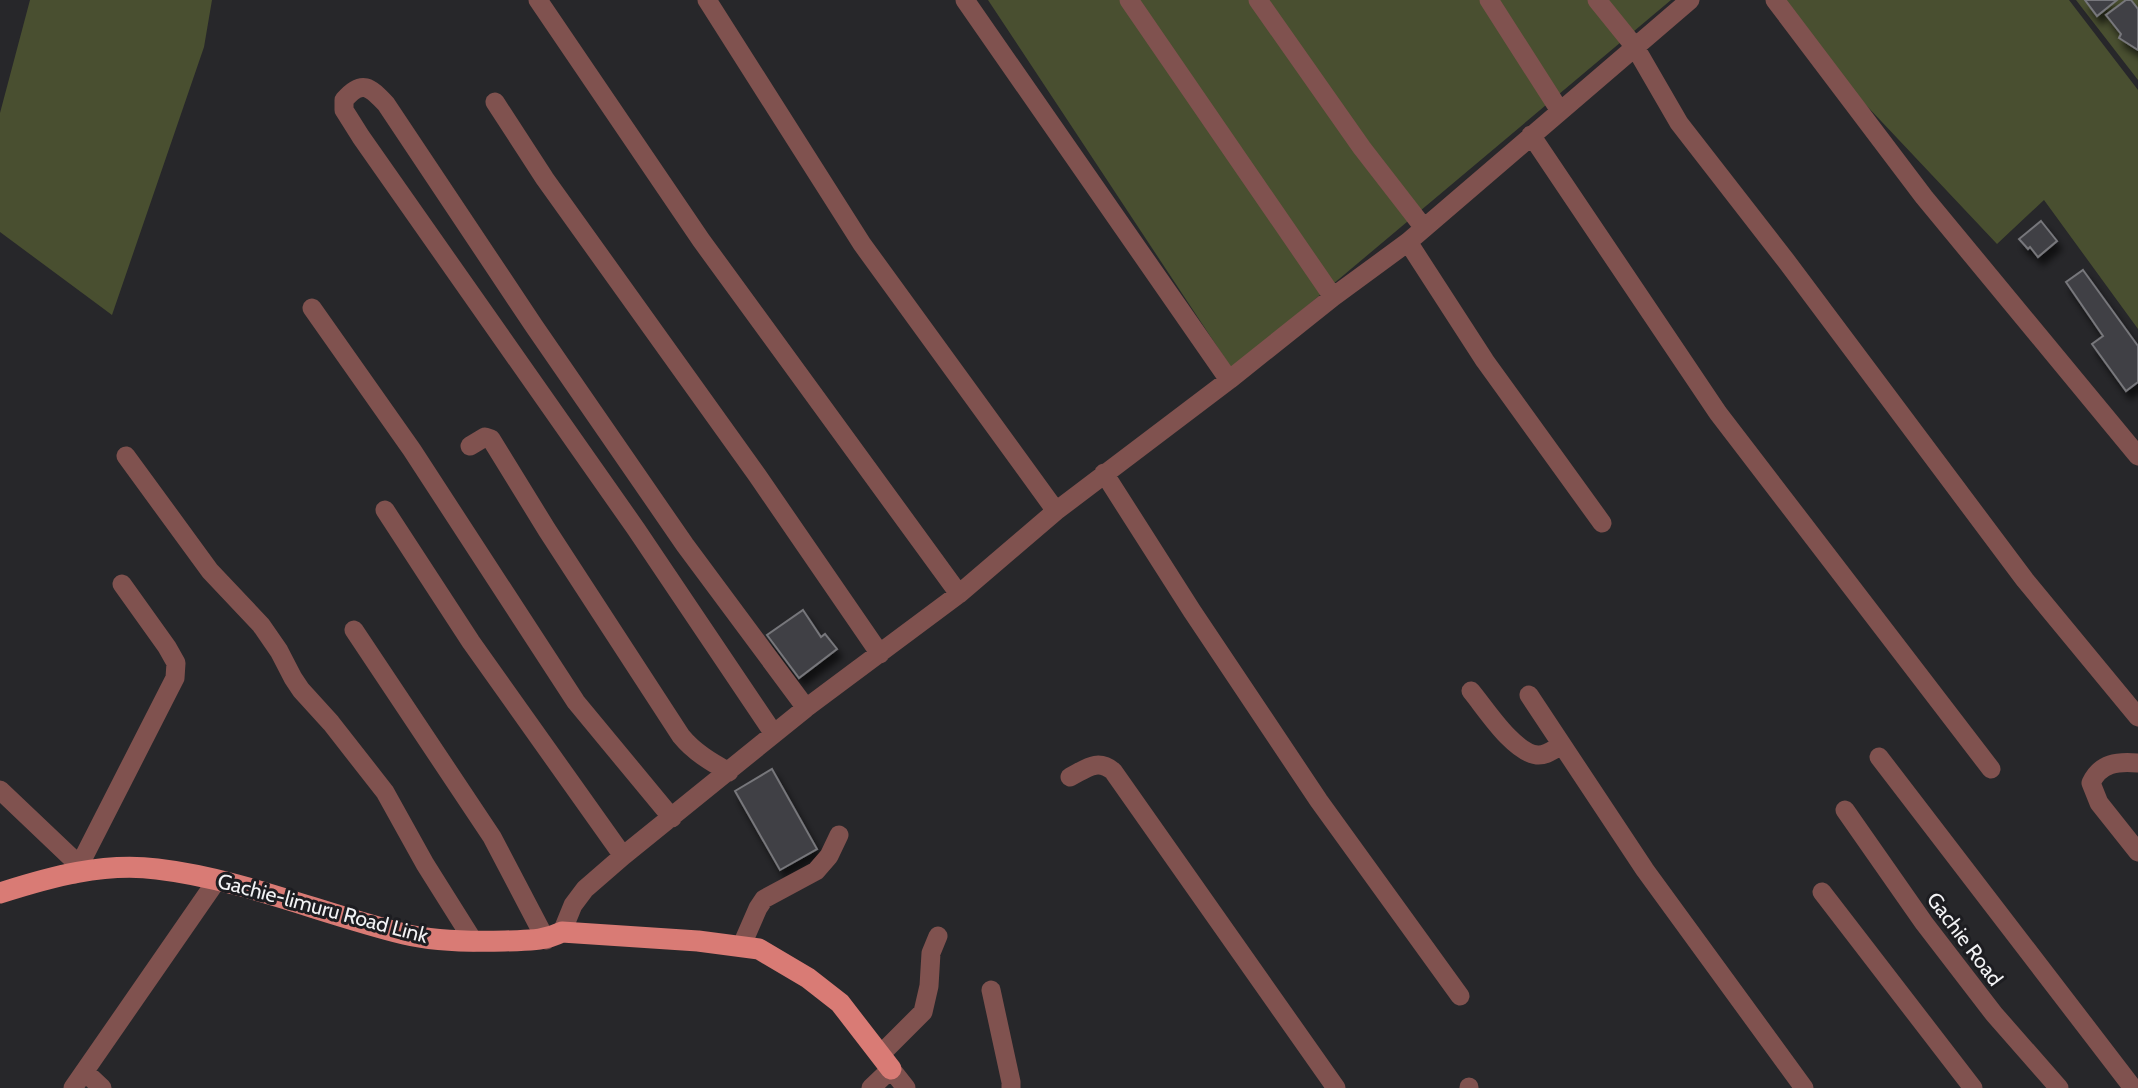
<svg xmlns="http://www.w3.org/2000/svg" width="2138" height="1088" font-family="Cabin,sans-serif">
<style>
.green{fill:#494f30}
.building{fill:#414145;stroke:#77777b;stroke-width:2;filter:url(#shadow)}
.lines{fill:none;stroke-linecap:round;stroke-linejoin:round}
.minor{stroke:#80524f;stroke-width:19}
.major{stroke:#d97b75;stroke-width:21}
.labels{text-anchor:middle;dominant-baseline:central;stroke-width:6;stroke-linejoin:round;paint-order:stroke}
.street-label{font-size:21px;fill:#f2f2f4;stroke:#1d1d21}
</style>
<defs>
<filter id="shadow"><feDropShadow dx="4.5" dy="8" stdDeviation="3.5" flood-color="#0009"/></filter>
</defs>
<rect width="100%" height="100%" fill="#27272a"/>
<path class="green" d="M30 0H212L204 47 112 315 0 232V113Z
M988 0H1671L1232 369Z
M1767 0H2069L2138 90V329L2044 200 1997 244Z
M2076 0H2138V80Z"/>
<path class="building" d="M2085 0H2117L2097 16Z
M2126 0H2131L2138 9V50L2119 38 2121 34 2106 15Z
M2041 221 2057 241 2038 257 2030 247 2028 249 2019 239Z
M2083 270 2138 346V382L2126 391 2092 344 2103 336 2066 282Z
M803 610 821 637 825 634 837 649 799 678 767 635Z
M772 769 817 849 780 870 735 791Z"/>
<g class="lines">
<path class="minor" d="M538 0 701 240 959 594
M707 0 862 244 1056 511
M965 0 1229 380
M1129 0 1333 297
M1258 0 1362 148 1424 228
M1489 0 1560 111
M1597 0 1635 47 1679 123 1787 262 2025 580 2138 717
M1775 0 1924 197 2138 456
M495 102 545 179 757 475 880 654
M1531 135 1718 413 1991 769
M1408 242 1485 361 1602 523
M312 308 412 450 576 702 672 818
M470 446 485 437 491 439 547 530 681 736C694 752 711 762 729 772
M126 456 210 571 261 625 279 651 293 678 301 690 331 723 385 792 425 864 474 942
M1104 473 1192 611 1319 801 1460 996
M385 510 471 642 623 856
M354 630 492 837 546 940
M1471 691C1486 709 1513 752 1537 755 1546 756 1554 749 1562 745
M1529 695 1645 870 1804 1088
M774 734 636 529 361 137 344 110V100C362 79 370 87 386 104L534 326 685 545 806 708
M1879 757 2133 1088
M2138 763C2118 761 2100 763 2091 783L2099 803 2138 852
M1070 777C1086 769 1097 758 1113 771L1336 1088
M0 790 79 865
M1845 810 1924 923 1994 1014 2059 1088
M75 874 175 678 176 663 167 647 122 584
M1822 892 1973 1088
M562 932 573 905 585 889 623 856 806 708 959 594 1056 511 1229 380 1333 297 1408 242 1690 0
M741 947 758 908 764 899 816 871 829 856 839 835
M991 990 1011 1082V1088
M880 1055 923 1012 929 986 931 953 938 936
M85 1072 102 1088
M73 1088 217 880
M871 1088 891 1069 906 1088
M1469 1088V1087"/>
<path class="major" d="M0 893C50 877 104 862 157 869 242 879 322 914 404 934 437 942 473 942 505 941 528 940 541 942 562 932L698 941 759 949 808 978 840 1003 891 1069"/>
</g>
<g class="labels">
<g class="street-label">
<text transform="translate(323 908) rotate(15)">Gachie-limuru Road Link</text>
<text transform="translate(1965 939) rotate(53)">Gachie Road</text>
</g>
</g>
</svg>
